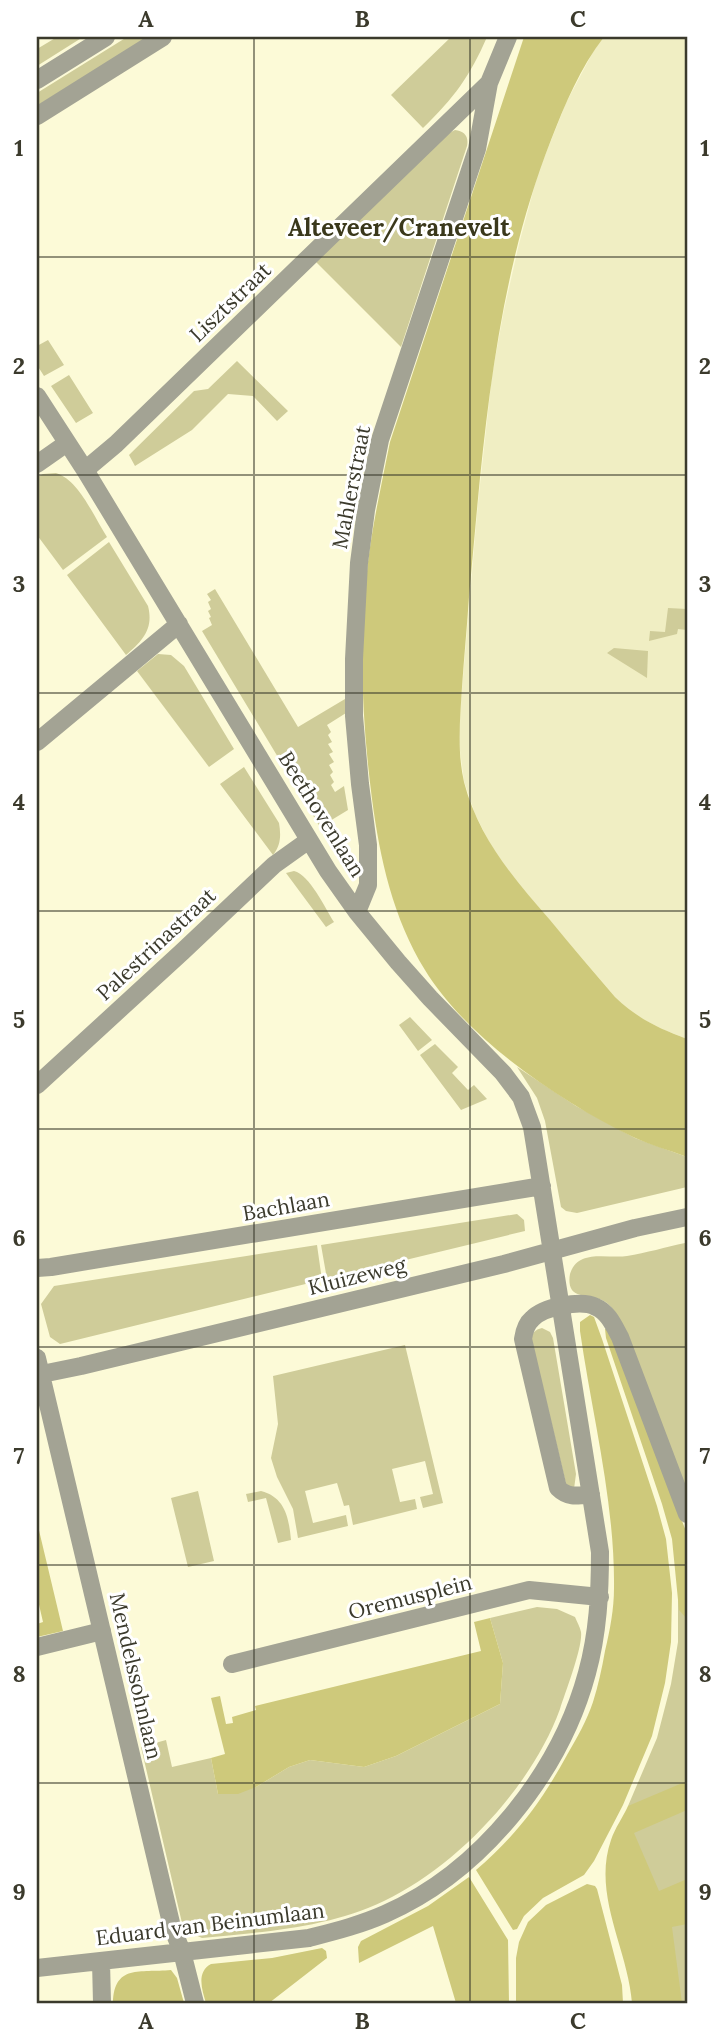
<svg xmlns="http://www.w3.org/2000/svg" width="724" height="2040" font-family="Lora,serif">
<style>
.built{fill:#f0eec3}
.green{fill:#cfcc99}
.forest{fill:#cec97b}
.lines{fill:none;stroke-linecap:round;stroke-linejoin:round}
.minor{stroke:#a3a394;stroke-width:18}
.grid{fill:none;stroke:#3b3a2c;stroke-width:2;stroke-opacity:0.55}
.labels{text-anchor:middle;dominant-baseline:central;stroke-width:6;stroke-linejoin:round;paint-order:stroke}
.street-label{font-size:21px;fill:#3b3a2c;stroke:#fff}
.quarter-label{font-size:24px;font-weight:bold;fill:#3a381b;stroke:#fff}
.neatline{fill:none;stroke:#3b3a2c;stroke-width:2.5}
.grid-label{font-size:23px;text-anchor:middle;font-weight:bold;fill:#3b3a2c}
</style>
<rect width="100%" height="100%" fill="#fcfad7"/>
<path class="built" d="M604 37H687V1039L662 1029 633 1014 615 997 511 875 489 842 475 814 464 781 458 735 478 503 492 375 504 310 519 244 538 173 566 103 594 50Z"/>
<path class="green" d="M57 37H83L37 66V49Z
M127 37H148L37 106V93Z
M451 37H487C470 76 454 98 423 128L391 95Z
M455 130C464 131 469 136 467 146L401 347 316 262 449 133Z
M48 340 64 365 44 376 37 365V346Z
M237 361 288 411 277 421 253 396 228 394 192 430 135 466 129 455 194 391 208 389Z
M69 375 93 413 76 423 51 386Z
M56 473C79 480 94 517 107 537L63 570 37 535V477L43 474Z
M109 542 148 606C154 629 142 641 126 655L67 575Z
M215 589 298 727 345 699 346 713 327 725 331 732 328 735 332 742 328 744 333 752 329 754 334 762 329 765 333 772 330 775 334 782 331 785 335 792 344 786 348 810 320 827 202 631 212 625 209 618 211 617 208 611 211 609 208 602 211 600 207 594Z
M668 608 687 609V630L678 629 677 634 649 641 650 631 665 632Z
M614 648 648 651 647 678 607 653Z
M158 654 171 655 184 666 234 749 209 767 137 671Z
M244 767 279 823C281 835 281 845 273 855L220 784Z
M294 871C310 875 325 908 334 922L326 927 286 873Z
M410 1017 432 1040 418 1051 399 1025Z
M435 1044 458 1067 452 1073 468 1090 474 1085 487 1099 461 1110 420 1055Z
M517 1067 576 1106 635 1138 687 1157V1187L577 1213 566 1211 561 1207 545 1121 537 1098Z
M517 1214 524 1220 525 1231 327 1279 321 1245Z
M685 1243 687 1247V1491L620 1320C615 1312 611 1304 602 1300 594 1296 577 1297 572 1290 569 1286 569 1279 570 1274 578 1248 608 1259 627 1256 646 1253 666 1247 685 1243Z
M317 1245 322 1280 60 1344 50 1337 41 1304 54 1286Z
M542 1328 550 1332 553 1338 576 1474 574 1489 566 1484 532 1342C531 1334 534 1330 542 1328Z
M405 1345 443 1503 423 1508 420 1497 433 1494 425 1461 392 1469 400 1502 415 1499 417 1509 353 1525 349 1505 344 1506 337 1483 305 1491 313 1523 346 1515 348 1526 298 1538 293 1509 277 1477 271 1458 278 1424 273 1376Z
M198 1491 214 1561 188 1567 171 1498Z
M261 1491C285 1497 289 1518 291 1540L278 1543 266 1498 248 1502 246 1494Z
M687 1584V2003H662L627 1833 628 1806 657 1738 671 1684 678 1642V1589Z
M537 1607 557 1609 575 1617C577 1622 580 1627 581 1632 583 1647 565 1693 560 1709 532 1786 458 1866 384 1901 328 1928 263 1932 202 1938L191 1933 182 1923 141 1747 166 1740 172 1767 211 1758 218 1794 256 1787 289 1767 310 1760 364 1767 396 1756 500 1704 503 1663 490 1618Z"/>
<path class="forest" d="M524 37H604C580 68 565 104 551 140 494 285 483 444 469 597 467 627 464 657 462 687 460 719 457 751 464 782 478 837 514 879 550 920 571 946 593 971 615 997 638 1019 658 1028 687 1039V1157C669 1150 650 1145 633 1137 561 1102 467 1039 425 970 393 918 380 859 372 799 362 721 358 640 368 562 373 522 382 482 390 442Z
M590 1315 594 1317 602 1339 657 1506 666 1539 672 1593 671 1642 665 1683 652 1736 623 1805 594 1861 584 1875 543 1898 524 1916 517 1929 513 1930 476 1870C516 1836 542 1801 567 1755 577 1738 587 1720 593 1702 598 1686 602 1668 605 1651 610 1630 614 1609 614 1588 615 1502 592 1415 580 1331V1322Z
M605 1329H607L613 1339 687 1534V1619L679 1610 672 1539 662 1504 606 1338Z
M37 1522 63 1631 37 1637V1624L43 1622 37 1596Z
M490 1618 503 1663 500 1704 396 1756 364 1767 310 1760 289 1767 256 1787 238 1794H218L211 1758 225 1754 211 1698 220 1696 226 1724 233 1723 232 1717 256 1710 255 1706 481 1651 474 1622Z
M687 1781V1810L634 1833 659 1891 687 1879V1924L672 1927 682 2003H632C628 1949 592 1895 611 1840 615 1828 623 1817 628 1806Z
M469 1877 508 1940 509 2003H456L433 1926 359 1963 358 1947 361 1941 428 1906Z
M587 1884 595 1886 597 1889 622 1985 623 2003H516V1958L519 1942 528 1922 546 1905Z
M322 1948 326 1951 327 1958 269 2003H206C202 1990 196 1972 211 1964L272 1958Z
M171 1970 177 1978 184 2003H113C114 1964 140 1973 171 1970Z"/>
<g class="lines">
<path class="minor" d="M37 80 106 37
M37 116 163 37
M37 396 85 470 328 871 357 912 398 962 430 998 503 1073 521 1097 532 1127 600 1552C600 1593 598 1633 587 1673 560 1773 481 1872 385 1914 360 1925 336 1931 309 1938L37 1968
M37 464 67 443
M85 470 116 444 489 83 508 37
M37 742 179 624
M357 912 368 885V845L360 784 354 716V659L359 563 366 510 380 440 477 149 489 83
M37 1085 182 952 274 865 309 840
M37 1268 51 1267 542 1186
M37 1358 172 1927 182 1952 195 2003
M37 1375 81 1366 504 1264 635 1228 687 1217
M591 1494C577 1496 568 1498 558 1488L523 1339C524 1332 526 1324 532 1319 543 1307 581 1299 596 1307 608 1312 614 1326 620 1337L687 1514
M37 1647 102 1631
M232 1664 529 1590 600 1597
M101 1961 102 2003"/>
</g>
<path class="grid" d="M254 37V2003M470 37V2003M37 257H687M37 475H687M37 693H687M37 911H687M37 1129H687M37 1347H687M37 1565H687M37 1783H687"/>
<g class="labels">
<g class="street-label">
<text transform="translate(230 302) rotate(-44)">Lisztstraat</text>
<text transform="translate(351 487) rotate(-79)">Mahlerstraat</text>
<text transform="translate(322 814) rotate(58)">Beethovenlaan</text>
<text transform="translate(156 944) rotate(-43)">Palestrinastraat</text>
<text transform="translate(286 1206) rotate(-10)">Bachlaan</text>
<text transform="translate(357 1276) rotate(-14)">Kluizeweg</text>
<text transform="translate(410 1597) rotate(-14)">Oremusplein</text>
<text transform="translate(136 1676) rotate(77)">Mendelssohnlaan</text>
<text transform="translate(210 1924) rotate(-7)">Eduard van Beinumlaan</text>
</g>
<g class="quarter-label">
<text x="399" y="227">Alteveer/Cranevelt</text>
</g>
</g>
<rect width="724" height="2040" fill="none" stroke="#ffffff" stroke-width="77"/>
<rect x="38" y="38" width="648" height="1964" class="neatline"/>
<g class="grid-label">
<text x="146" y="27">A</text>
<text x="362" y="27">B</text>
<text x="578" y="27">C</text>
<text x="19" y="156">1</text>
<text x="705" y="156">1</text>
<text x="19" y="374">2</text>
<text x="705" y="374">2</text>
<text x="19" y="592">3</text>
<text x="705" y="592">3</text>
<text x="19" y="810">4</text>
<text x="705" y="810">4</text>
<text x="19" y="1028">5</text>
<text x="705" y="1028">5</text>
<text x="19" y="1246">6</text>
<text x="705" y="1246">6</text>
<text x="19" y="1464">7</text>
<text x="705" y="1464">7</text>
<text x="19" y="1682">8</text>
<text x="705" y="1682">8</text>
<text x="19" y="1900">9</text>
<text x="705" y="1900">9</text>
<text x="146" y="2029">A</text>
<text x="362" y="2029">B</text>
<text x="578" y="2029">C</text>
</g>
</svg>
